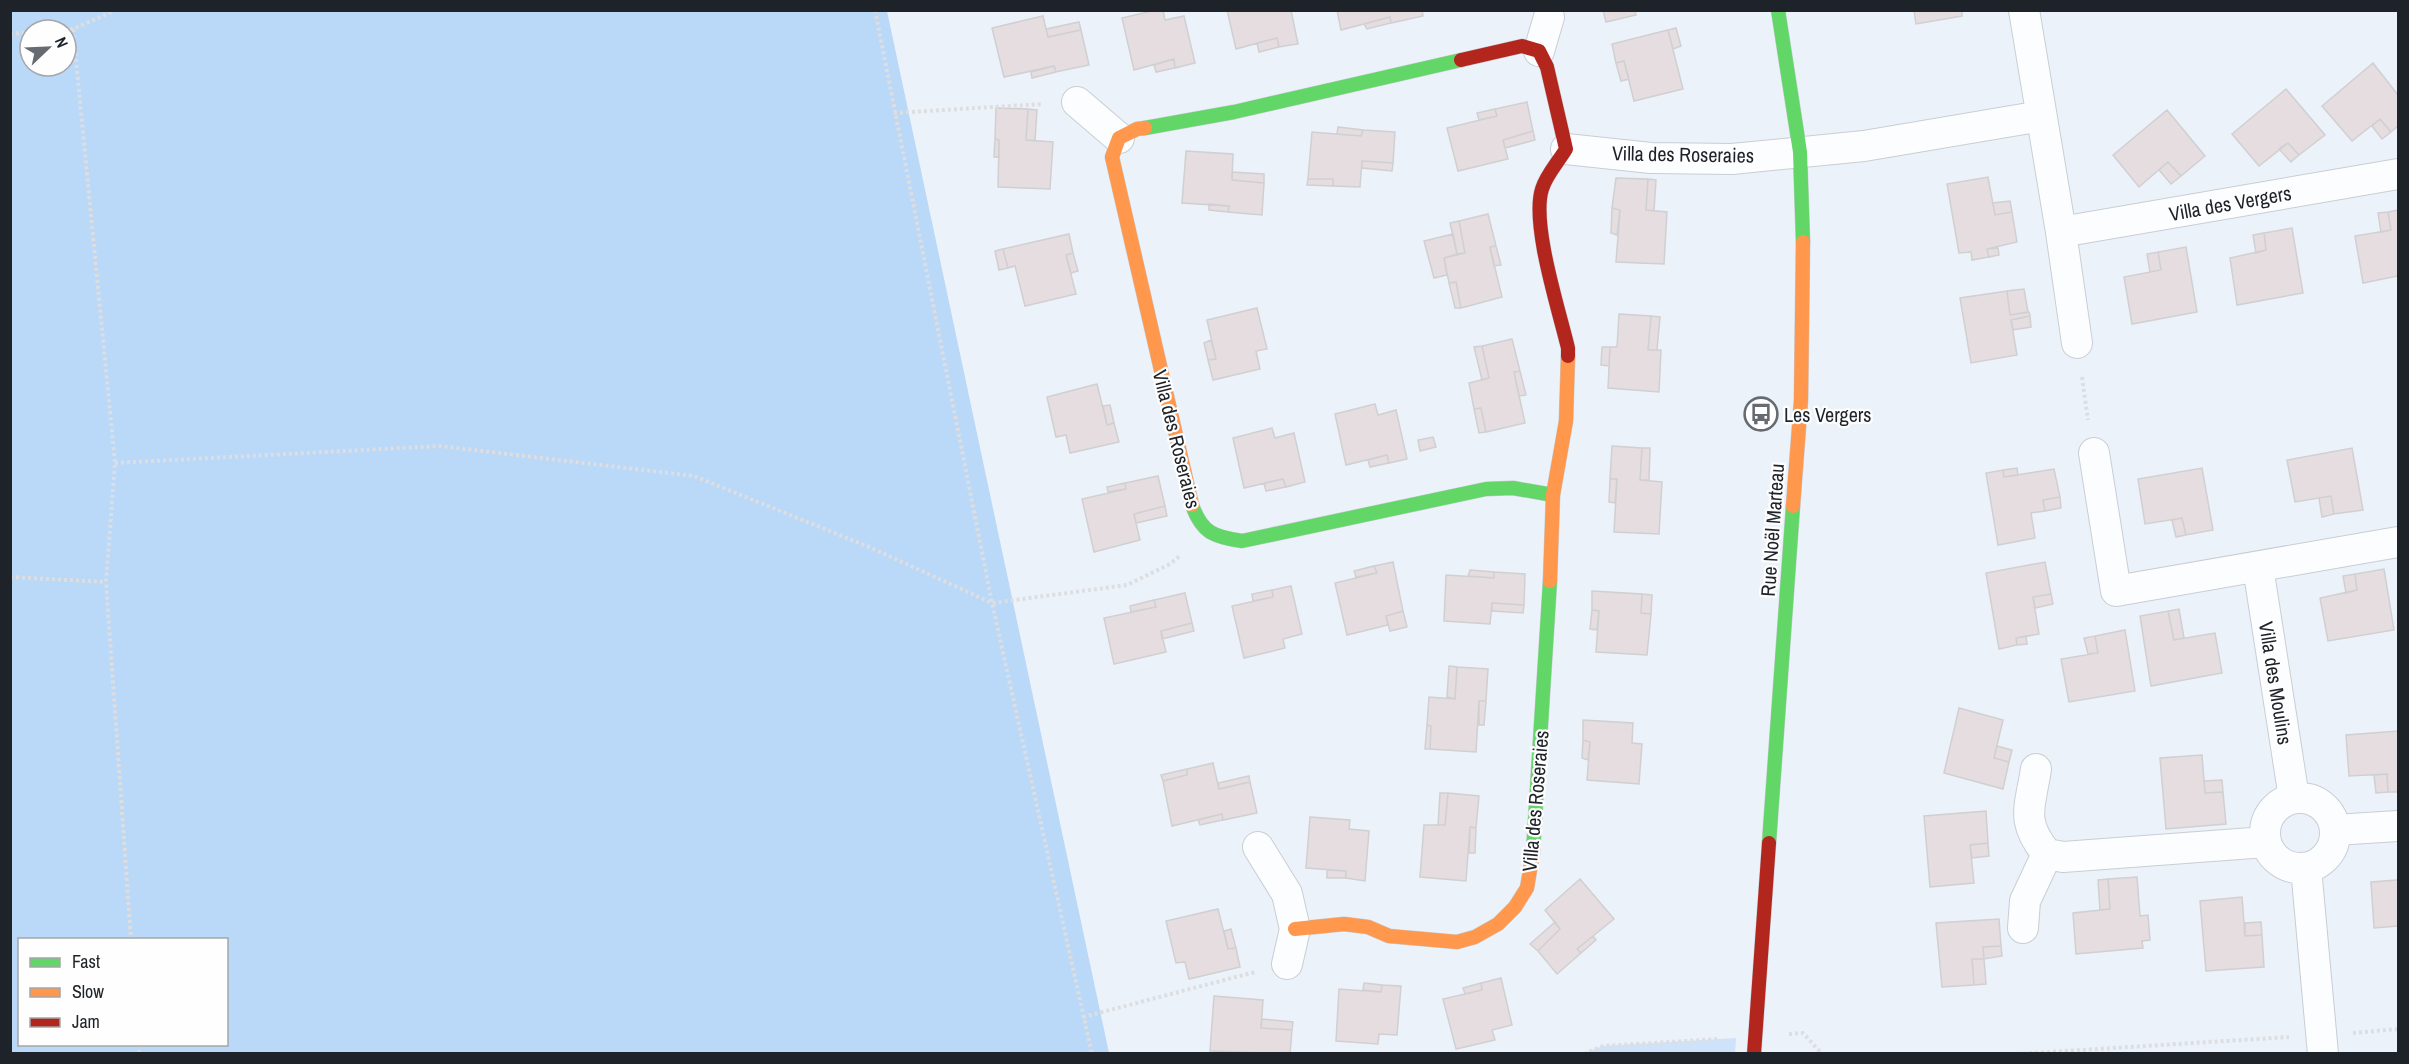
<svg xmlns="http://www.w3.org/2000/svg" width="2409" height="1064" font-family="'Archivo Narrow',sans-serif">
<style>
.green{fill:#cee3fa}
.forest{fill:#bad8f7;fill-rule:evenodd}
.building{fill:#e5dddf;stroke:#d0cfd2;stroke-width:1.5}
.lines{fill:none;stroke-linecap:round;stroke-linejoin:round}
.street-casing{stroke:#c9ced4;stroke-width:32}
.fast-casing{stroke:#c9ced4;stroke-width:15}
.slow-casing{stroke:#c9ced4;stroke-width:15}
.jam-casing{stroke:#c9ced4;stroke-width:15}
.path{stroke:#dddee1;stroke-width:4;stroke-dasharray:3 3;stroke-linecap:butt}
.street{stroke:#fcfdfe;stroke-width:30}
.fast{stroke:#63d668;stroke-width:14}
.slow{stroke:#ff974d;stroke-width:14}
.jam{stroke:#b3261e;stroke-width:14}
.labels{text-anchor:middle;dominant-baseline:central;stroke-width:4.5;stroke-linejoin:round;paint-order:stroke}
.street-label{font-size:20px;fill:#1e2329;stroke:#fefefe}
.poi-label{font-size:20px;fill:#1e2329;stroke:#fefefe;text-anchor:start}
</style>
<rect width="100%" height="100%" fill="#ecf2f9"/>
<path class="green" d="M1736 1038 1735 1053H1584L1603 1046Z"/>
<path class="forest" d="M10 11H887L1109 1053H11ZM30 30H66V66H30ZM20 940H226V1044H20Z"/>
<path class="building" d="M1156 10H1163L1165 20 1184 16 1195 63 1175 68 1174 59 1134 70 1122 18Z
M1227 10H1291L1298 44 1279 47 1277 38 1236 49Z
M1337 10H1422L1423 16 1391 23 1390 17 1341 30Z
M1603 10H1635L1636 15 1606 22Z
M1914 10H1962V16L1916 24Z
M1043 16 1048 37 1081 30 1089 65 1056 72 1054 66 1004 77 992 28Z
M1390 17 1391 23 1367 29 1364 24Z
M1079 22 1081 30 1048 37 1046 29Z
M1676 28 1681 46 1673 49 1668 30Z
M1668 30 1683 89 1634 101 1624 61 1616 63 1612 44Z
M1277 38 1279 47 1259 52 1257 43Z
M1174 59 1175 68 1156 72 1154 65Z
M1624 61 1629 79 1621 81 1616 63Z
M2373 63 2398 95V126L2391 132 2380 119 2352 141 2322 106Z
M1054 66 1056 72 1032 78 1031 72Z
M2286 89 2325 135 2299 155 2288 143 2259 166 2232 134Z
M1527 102 1533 131 1503 140 1508 159 1458 171 1447 128 1497 116 1495 109Z
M996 108 1028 109 1026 140 1053 142 1050 189 998 187 999 140 995 139Z
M1028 109 1037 110 1035 141 1026 140Z
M1495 109 1497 116 1479 120 1477 113Z
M2167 110 2205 156 2181 176 2168 162 2139 187 2113 155Z
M2380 119 2391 132 2382 139 2372 126Z
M1338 127 1363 130 1361 136 1337 134Z
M1363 130 1395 132 1393 163 1362 161 1360 187 1333 186V179H1308L1312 132 1361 136Z
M1533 131 1535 140 1505 148 1503 140Z
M995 139 999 140V157H994Z
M2288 143 2299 155 2291 162 2279 149Z
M1186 151 1233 154 1232 180 1264 183 1262 215 1228 212 1229 206 1182 203Z
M1362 161 1393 163 1392 171 1362 168Z
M2168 162 2181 176 2171 184 2159 170Z
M1232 172 1264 174V183L1232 180Z
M1988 177 1995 215 2012 212 2017 242 1987 249 1989 257 1972 260 1971 252 1959 253 1947 184Z
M1616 178 1648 179 1646 210 1667 212 1664 264 1616 262 1620 210 1612 208Z
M1308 179H1333V186L1307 185Z
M1648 179 1656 180 1654 211 1646 210Z
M2010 201 2012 212 1995 215 1993 203Z
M1209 204 1229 206 1228 212 1209 210Z
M1612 208 1620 210 1617 235 1611 233Z
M2398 210V276L2363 283 2355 236 2391 230 2388 212Z
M2388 212 2391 230 2381 232 2378 213Z
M1488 214 1496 246 1490 247 1502 297 1461 308 1456 282 1449 283 1444 258 1465 253 1459 221Z
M1459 221 1465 253 1457 254 1450 223Z
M2292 228 2303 293 2237 305 2230 258 2266 250 2264 233Z
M2264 233 2266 250 2256 253 2253 235Z
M1069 234 1073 253 1066 255 1076 294 1025 306 1015 266 1008 268 1003 249Z
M1453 234 1457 254 1444 258 1447 275 1434 278 1424 241Z
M1496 246 1501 265 1494 266 1490 247Z
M2186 247 2197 312 2132 324 2124 277 2161 270 2158 252Z
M1998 248 1999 255 1989 257 1987 249Z
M1003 249 1008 268 999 270 995 251Z
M2158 252 2161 270 2150 272 2147 254Z
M1073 253 1078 271 1071 273 1066 255Z
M1456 282 1461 308H1455L1449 283Z
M2024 289 2028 312 2010 315 2007 291Z
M2007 291 2010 315 2029 312 2030 316 2011 320 2017 355 1971 363 1960 298Z
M1257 308 1267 349 1256 351 1260 369 1213 380 1208 360 1216 359 1207 320Z
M1619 314 1651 316 1648 350H1661L1659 392 1608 388 1610 347H1617Z
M1651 316 1660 317 1657 350H1648Z
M2030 316 2031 327 2013 330 2011 320Z
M1512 339 1520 371 1514 372 1525 423 1486 432 1481 408 1474 409 1469 383 1489 378 1482 346Z
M1211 340 1216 359 1208 360 1204 343Z
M1482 346 1489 378 1482 380 1474 347Z
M1602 347H1610L1609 366 1601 365Z
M1520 371 1526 395 1519 396 1514 372Z
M1097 384 1107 425 1114 423 1119 442 1070 453 1066 435 1056 437 1047 397Z
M1375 404 1378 415 1396 410 1407 459 1389 463 1387 455 1346 465 1335 414Z
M1110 405 1114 423 1107 425 1103 406Z
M1481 408 1486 432 1479 433 1474 409Z
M1272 428 1275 438 1294 433 1305 482 1286 487 1283 479 1244 488 1233 438Z
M1433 437 1436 447 1420 451 1418 440Z
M1612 446 1642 448 1640 480 1662 482 1659 534 1614 532 1617 479H1610Z
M1642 448H1650L1649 480H1640Z
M2352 448 2363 510 2334 514 2331 496 2295 502 2287 460Z
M1387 455 1389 463 1370 467 1368 460Z
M2017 468 2018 475 2004 477 2003 470Z
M2202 468 2213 530 2186 535 2182 518 2145 524 2138 479Z
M2054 469 2060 497 2043 500 2045 511 2031 513 2035 538 1998 545 1986 473 2003 470 2004 477Z
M1158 476 1165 506 1134 514 1140 540 1094 552 1082 499 1126 489 1125 483Z
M1283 479 1286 487 1266 491 1264 483Z
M1610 479H1617L1615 503 1609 502Z
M1125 483 1126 489 1108 492 1107 487Z
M2331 496 2334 514 2322 517 2319 498Z
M2060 497 2061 508 2045 511 2043 500Z
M1165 506 1167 516 1136 523 1134 514Z
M2182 518 2186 535 2176 537 2172 520Z
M1393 562 1403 611 1386 616 1388 625 1347 635 1335 583 1377 573 1374 566Z
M2045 562 2051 594 2033 597 2039 634 2016 638 2017 645 1999 649 1986 573Z
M1374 566 1377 573 1356 577 1354 571Z
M2384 569 2394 630 2328 641 2320 598 2357 590 2355 574Z
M1470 570 1494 572V578L1468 576Z
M1494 572 1525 574 1524 605 1492 603 1490 624 1444 621 1446 575 1494 578Z
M2355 574 2357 590 2346 593 2343 576Z
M1291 586 1302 634 1283 639 1285 648 1244 658 1232 606 1273 597 1272 590Z
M1272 590 1273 597 1253 601 1252 594Z
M1592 591 1642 594 1641 613 1651 614 1647 655 1596 652 1599 611 1592 610Z
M1185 593 1192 623 1161 631 1166 652 1114 664 1104 618 1156 607 1154 600Z
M1642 594 1652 595 1651 614 1641 613Z
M2051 594 2053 604 2035 608 2033 597Z
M1154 600 1156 607 1131 612 1130 606Z
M1492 603 1524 605 1523 613 1492 611Z
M2179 609 2184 638 2174 640 2168 611Z
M1592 610 1599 611 1597 630 1590 629Z
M1403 611 1407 627 1390 631 1386 616Z
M2168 611 2174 640 2215 633 2222 673 2151 686 2140 616Z
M1192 623 1194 631 1162 639 1161 631Z
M2125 630 2135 691 2069 702 2061 659 2098 653 2095 636Z
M2026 636 2027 644 2017 645 2016 638Z
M2095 636 2098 653 2088 654 2084 638Z
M1449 666 1457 667 1455 699 1447 697Z
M1457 667 1488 669 1486 701H1479L1476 752 1430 749 1431 726 1427 725 1429 697 1455 699Z
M1479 701H1486L1484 725H1479Z
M1959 708 2003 720 1994 758 2009 762 2003 789 1944 773Z
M1583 720 1633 723 1632 743 1642 744 1639 784 1587 780 1590 742 1583 740Z
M1427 725 1431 726 1430 749H1425Z
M2398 731V792H2388L2387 774 2349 776 2346 735Z
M1583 740 1590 742 1588 760 1582 758Z
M1997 746 2012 750 2009 762 1994 758Z
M2202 755 2205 793 2223 792 2226 824 2166 829 2160 758Z
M1213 763 1219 789 1250 782 1257 813 1223 820 1222 814 1172 826 1163 781 1187 775V769Z
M1187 769V775L1163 781 1161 775Z
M2387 774 2388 792 2376 793 2374 775Z
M1249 776 1250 782 1219 789 1218 783Z
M2222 780 2223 792 2205 793 2204 781Z
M1440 793H1448L1445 825H1438Z
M1448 793 1479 796 1476 828 1470 827 1466 881 1420 877 1424 825H1445Z
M1986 811 1988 843 1970 845 1974 883 1930 887 1924 816Z
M1222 814 1223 820 1200 825 1198 820Z
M1310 817 1350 820 1349 829 1369 831 1365 881 1346 878V871L1306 868Z
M1470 827 1476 828 1475 853H1469Z
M1988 843 1989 856 1972 858 1970 845Z
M1327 870 1346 871V878H1327Z
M2137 877 2140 916 2148 915 2150 940 2142 941 2143 948 2076 954 2073 913 2110 909 2108 879Z
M1580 879 1614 919 1577 949 1581 953 1557 974 1538 951 1560 929 1545 910Z
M2108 879 2110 909 2100 910 2098 880Z
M2397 880H2398V926L2374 928 2371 882Z
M2242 897 2245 936 2262 935 2264 967 2206 971 2200 901Z
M1218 909 1228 949 1236 948 1240 967 1189 979 1185 962 1176 963 1166 921Z
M1999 919 2001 946 1983 947 1984 959H1972L1974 985 1942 987 1936 923Z
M1555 922 1560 929 1538 951 1530 944Z
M2261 922 2262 935 2245 936V923Z
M1231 929 1236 948 1228 949 1224 931Z
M1593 936 1596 940 1581 953 1577 949Z
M2001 946 2002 956 1984 959 1983 947Z
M1972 959H1984L1986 984 1974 985Z
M1501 978 1512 1025 1492 1030 1495 1040 1456 1049 1443 999 1482 990 1481 983Z
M1364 983 1382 985 1381 992 1363 990Z
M1481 983 1482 990 1465 994 1463 988Z
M1382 985 1401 986 1397 1035 1379 1034 1378 1044 1336 1041 1339 989 1381 992Z
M1214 996 1263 1000 1261 1028 1292 1030 1290 1054 1210 1051Z
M1262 1019 1293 1022 1292 1030 1261 1028Z"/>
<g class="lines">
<defs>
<path id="street" d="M2024 10 2061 232 2077 343
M1539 51 1549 17
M1077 102 1119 138
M1566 149 1651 158 1732 159 1864 146 2041 116
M2061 232 2398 174
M2094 453 2116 591 2398 542
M2258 567 2294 798
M2036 769C2030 808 2020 821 2047 854L2063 857 2266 842
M2265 833a35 35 0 1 1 70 0a35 35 0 1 1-70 0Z
M2335 830 2398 826
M1258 847 1287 894 1295 929 1287 964
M2306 868 2323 1054
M2023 928 2025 901 2047 854"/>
<path id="fast" d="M1778 10 1800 152 1803 242
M1145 128 1234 112 1461 60
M1192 505C1202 533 1214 537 1242 541L1486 489 1513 488 1553 495
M1769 843 1793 506
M1533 852 1550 581"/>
<path id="slow" d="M1145 128 1137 129 1119 138 1112 157 1192 505
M1793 506 1801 400 1803 242
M1550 581 1553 495 1566 421 1568 356
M1295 929 1344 924 1368 927 1389 936 1457 942 1475 937 1498 924 1515 907 1527 888 1533 852"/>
<path id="jam" d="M1461 60 1522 46 1539 51 1547 67 1566 149C1559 161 1546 175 1542 189 1531 224 1559 310 1568 348V356
M1754 1054 1769 843"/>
</defs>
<use href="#street" class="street-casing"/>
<use href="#fast" class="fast-casing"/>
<use href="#slow" class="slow-casing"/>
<use href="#jam" class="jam-casing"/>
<path class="path" d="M875 10 992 603 1092 1054
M73 29 115 463 106 582 131 940
M58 30 73 29 116 10
M10 34 30 32
M894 113 1043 104
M2082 377 2088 420
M115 463 440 446 694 476 869 547 992 603 1127 585 1170 564 1181 555
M10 577 106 582
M1083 1017 1255 972
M2353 1033 2398 1029
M1789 1034 1803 1033 1822 1054
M139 1044V1054
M1584 1054 1603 1046 1719 1039
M2017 1054 2289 1037"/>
<use href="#street" class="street"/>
<use href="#fast" class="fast"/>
<use href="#slow" class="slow"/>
<use href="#jam" class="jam"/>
</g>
<defs>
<symbol id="bus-ring" viewBox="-11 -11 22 22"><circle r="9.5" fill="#fefefe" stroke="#666b72" stroke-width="1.5"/><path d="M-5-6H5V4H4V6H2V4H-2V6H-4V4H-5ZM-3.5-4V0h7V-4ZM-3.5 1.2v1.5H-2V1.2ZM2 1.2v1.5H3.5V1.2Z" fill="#666b72"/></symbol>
</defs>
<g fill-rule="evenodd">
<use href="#bus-ring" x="1742" y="395" width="38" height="38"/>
</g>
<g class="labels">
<g class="street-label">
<text transform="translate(1683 154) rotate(1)">Villa des Roseraies</text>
<text transform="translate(2230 203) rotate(-10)">Villa des Vergers</text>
<text transform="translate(1177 439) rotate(76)">Villa des Roseraies</text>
<text transform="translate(1772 530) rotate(-86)">Rue Noël Marteau</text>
<text transform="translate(2276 683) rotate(81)">Villa des Moulins</text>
<text transform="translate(1535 801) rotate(-85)">Villa des Roseraies</text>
</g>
<g class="poi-label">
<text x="1784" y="414">Les Vergers</text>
</g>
</g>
<rect width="2409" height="1064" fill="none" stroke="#1e2329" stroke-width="24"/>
<rect x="18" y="938" width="210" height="108" fill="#fefefe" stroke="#a4a6a9" stroke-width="1.5"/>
<rect x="30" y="958" width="30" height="9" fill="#63d668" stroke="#a4a6a9" stroke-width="1.5"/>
<text x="72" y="968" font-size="18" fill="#1e2329">Fast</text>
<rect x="30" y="988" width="30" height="9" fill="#ff974d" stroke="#a4a6a9" stroke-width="1.5"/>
<text x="72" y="998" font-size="18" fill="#1e2329">Slow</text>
<rect x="30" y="1018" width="30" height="9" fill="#b3261e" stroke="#a4a6a9" stroke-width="1.5"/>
<text x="72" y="1028" font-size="18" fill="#1e2329">Jam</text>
<g transform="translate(48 48) rotate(67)"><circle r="28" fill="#fefefe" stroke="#a4a6a9" stroke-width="1.5"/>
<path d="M0-4.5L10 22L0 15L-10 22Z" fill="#666b72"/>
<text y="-9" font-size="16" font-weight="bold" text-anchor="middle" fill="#1e2329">N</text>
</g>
</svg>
